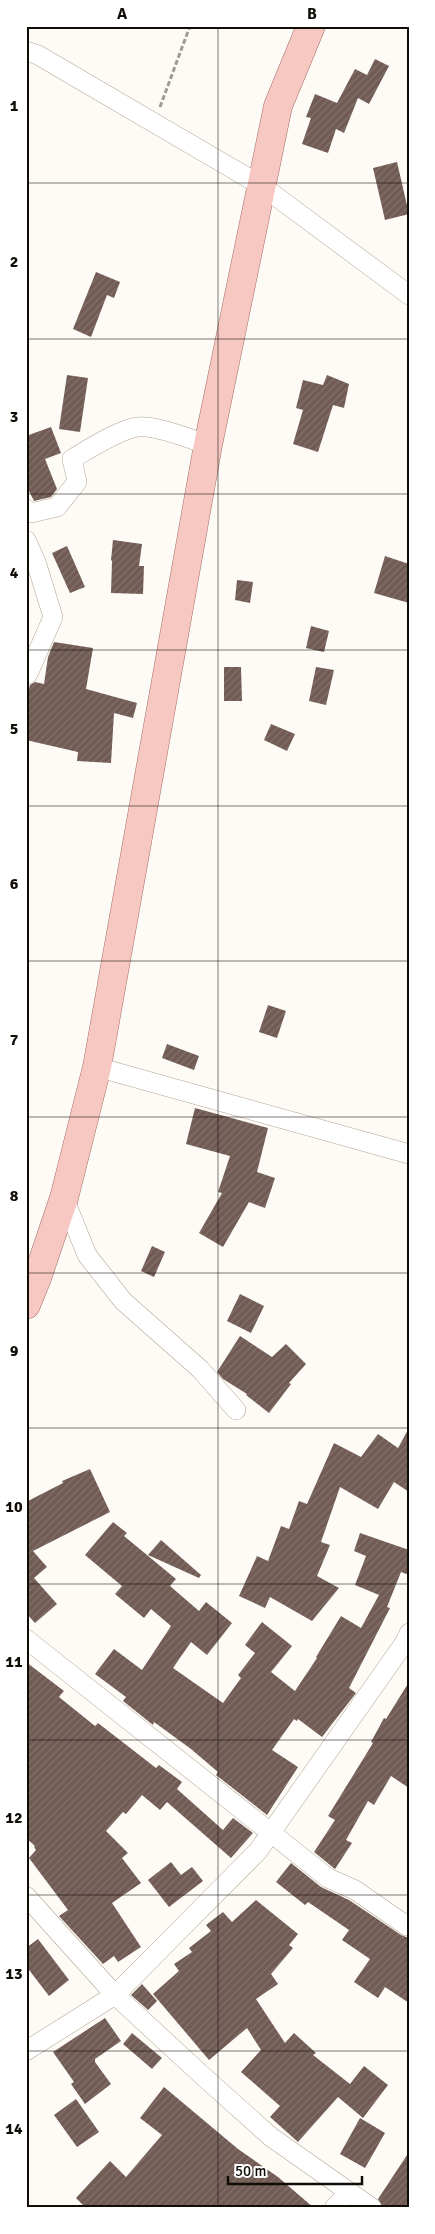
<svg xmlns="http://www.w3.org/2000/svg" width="435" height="2234" font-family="Signika,sans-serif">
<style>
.building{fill:url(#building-hatch)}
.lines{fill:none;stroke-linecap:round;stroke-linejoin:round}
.street-casing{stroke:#b0a592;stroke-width:20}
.primary-casing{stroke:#a26e66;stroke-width:29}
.path{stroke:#9e9b96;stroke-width:3;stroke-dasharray:5 2.5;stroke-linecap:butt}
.street{stroke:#fff;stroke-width:19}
.primary{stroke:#f7c7c2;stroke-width:28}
.grid{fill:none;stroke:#100c06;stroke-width:1;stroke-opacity:0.55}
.neatline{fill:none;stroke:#100c06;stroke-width:2}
.grid-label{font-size:16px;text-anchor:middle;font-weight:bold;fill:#100c06}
</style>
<defs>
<pattern id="building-hatch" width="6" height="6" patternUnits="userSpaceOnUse" patternTransform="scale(1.25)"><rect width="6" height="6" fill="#715b54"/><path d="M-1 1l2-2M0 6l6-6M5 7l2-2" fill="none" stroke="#82726c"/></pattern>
</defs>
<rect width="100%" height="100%" fill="#fefbf7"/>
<path class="building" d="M375 59 389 66 369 104 358 98 344 133 336 129 328 153 302 144 311 118 306 117 315 94 337 103 355 69 367 75Z
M397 162 409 214 385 220 373 168Z
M96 272 120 282 114 298 107 295 91 337 73 329Z
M67 375 88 378 80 432 59 429Z
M327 375 349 384 344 408 333 405 318 452 293 444 303 410 296 408 303 380 323 385Z
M51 427 61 453 45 459 57 489 51 497 34 501 26 485V436Z
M113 540 142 544 139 566H144L143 594 111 593 112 561 111 560Z
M67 546 85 587 70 593 52 553Z
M385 556 409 564V603L374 593Z
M237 580 253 582 250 603 235 600Z
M311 626 329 631 324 652 306 648Z
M54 642 93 648 86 689 137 703 133 718 114 713 111 763 77 761 78 752 26 740V701L30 685 35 682 44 684 48 657Z
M224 667H241L242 701H224Z
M316 667 334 670 326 705 309 701Z
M271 724 295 734 287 751 264 740Z
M268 1005 286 1011 277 1038 259 1032Z
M167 1044 199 1056 194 1070 162 1058Z
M195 1108 268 1128 257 1172 275 1178 265 1208 249 1202 223 1247 199 1233 222 1193 218 1192 230 1156 186 1144Z
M152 1246 165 1252 154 1277 141 1271Z
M240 1294 264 1306 251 1333 227 1321Z
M240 1336 272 1357 286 1344 306 1364 289 1383 291 1384 269 1413 246 1395 247 1394 223 1379 217 1372Z
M409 1428V1492L394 1482 378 1509 340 1487 321 1542 330 1545 317 1576 339 1588 312 1621 270 1597 265 1608 239 1596 257 1556 268 1561 281 1526 289 1529 299 1501 307 1504 334 1443 361 1457 378 1434 398 1448Z
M90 1469 110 1512 33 1551 47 1567 34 1578 57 1604 35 1623 26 1613V1502L63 1483 62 1481Z
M113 1522 127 1533 124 1536 176 1579 170 1586 199 1611 206 1602 232 1623 207 1655 191 1642 173 1668 223 1703 241 1678 238 1675 255 1653 245 1645 262 1622 292 1646 271 1672 295 1691 317 1658 316 1657 341 1616 361 1628 379 1595 355 1585 366 1556 354 1551 360 1533 409 1550V1575L401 1572 387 1607 390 1608 349 1688 356 1693 322 1737 298 1719 297 1721 294 1719 272 1750 298 1767 267 1815 216 1775 218 1772 191 1749 154 1722 153 1725 123 1701 126 1697 95 1674 114 1649 142 1670 171 1626 151 1609 144 1618 115 1594 122 1586 85 1555Z
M161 1540 201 1575 199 1578 148 1555Z
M26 1662 64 1691 59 1697 95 1726 98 1723 156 1768 159 1765 182 1782 177 1789 223 1830 233 1818 253 1833 231 1858 167 1802 160 1810 142 1795 126 1814 123 1812 106 1831 128 1853 122 1858 141 1883 112 1903 141 1947 118 1962 114 1956 103 1964 59 1916 68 1910 29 1858 36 1850 34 1847 35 1846 26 1838Z
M409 1682V1788L391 1776 374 1805 368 1801 346 1840 352 1843 335 1869 314 1852 335 1820 328 1816 373 1743 371 1742 384 1718 386 1719Z
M171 1862 181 1875 192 1867 203 1881 169 1907 148 1880Z
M291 1863 321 1887 349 1900 401 1935 409 1938V2003L385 1987 378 1998 354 1982 370 1959 342 1940 349 1930 308 1902 305 1905 276 1882Z
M256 1900 298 1934 289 1945 293 1948 271 1974 278 1984 256 1999 285 2043 294 2033 316 2053 313 2055 350 2084 364 2066 388 2085 363 2118 338 2097 298 2142 270 2117 280 2106 241 2072 261 2050 247 2028 209 2060 153 1994 179 1971 174 1964 192 1952 189 1948 211 1931 206 1925 223 1912 232 1922Z
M38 1939 69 1980 49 1996 26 1966V1948Z
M142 1984 157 2001 148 2010 131 1995Z
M105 2018 121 2041 95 2059V2062L111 2084 85 2104 71 2084 74 2082 53 2052Z
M132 2033 162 2058 152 2069 123 2044Z
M164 2087 238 2149 278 2177 314 2208H86L76 2198 110 2161 126 2177 162 2135 140 2118Z
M76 2099 99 2132 77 2147 54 2115Z
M360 2118 385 2133 365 2168 340 2154Z
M409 2152V2208H383L378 2199Z"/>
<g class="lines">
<defs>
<path id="street" d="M26 51 38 55 262 186 409 295
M26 509 31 513 57 507 77 482 72 459C87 450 120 429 138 427 155 425 191 439 208 445
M26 540 36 562 53 617 28 674
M97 1067 409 1154
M64 1198 87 1255 123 1301 200 1369 236 1410
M26 1639 328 1878 355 1890 407 1926
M26 1896 115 1995 205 2078 271 2137 372 2208
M26 2051 115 1995 258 1851 405 1642 409 1633
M334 2208 349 2192"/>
<path id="primary" d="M26 1305 37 1278 64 1198 97 1067 208 445 278 106 311 26"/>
</defs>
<use href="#street" class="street-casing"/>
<use href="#primary" class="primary-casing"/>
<path class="path" d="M160 107 190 26"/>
<use href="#street" class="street"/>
<use href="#primary" class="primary"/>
</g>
<path class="grid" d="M218 26V2208M26 183H409M26 339H409M26 494H409M26 650H409M26 806H409M26 961H409M26 1117H409M26 1273H409M26 1428H409M26 1584H409M26 1740H409M26 1895H409M26 2051H409"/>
<rect width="435" height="2234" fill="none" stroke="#ffffff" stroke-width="55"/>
<path d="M228 2176v8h134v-8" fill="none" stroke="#100c06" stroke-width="2.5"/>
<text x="235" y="2176" font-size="15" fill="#100c06" stroke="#ffffff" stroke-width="4" paint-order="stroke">50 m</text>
<rect x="28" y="28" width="380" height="2178" class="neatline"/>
<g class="grid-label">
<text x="122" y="19">A</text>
<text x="312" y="19">B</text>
<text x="14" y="111">1</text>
<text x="14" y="267">2</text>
<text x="14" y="422">3</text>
<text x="14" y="578">4</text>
<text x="14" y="734">5</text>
<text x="14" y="889">6</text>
<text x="14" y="1045">7</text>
<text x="14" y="1201">8</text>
<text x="14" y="1356">9</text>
<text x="14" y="1512">10</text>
<text x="14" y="1667">11</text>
<text x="14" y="1823">12</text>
<text x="14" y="1979">13</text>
<text x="14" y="2134">14</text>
</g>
</svg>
